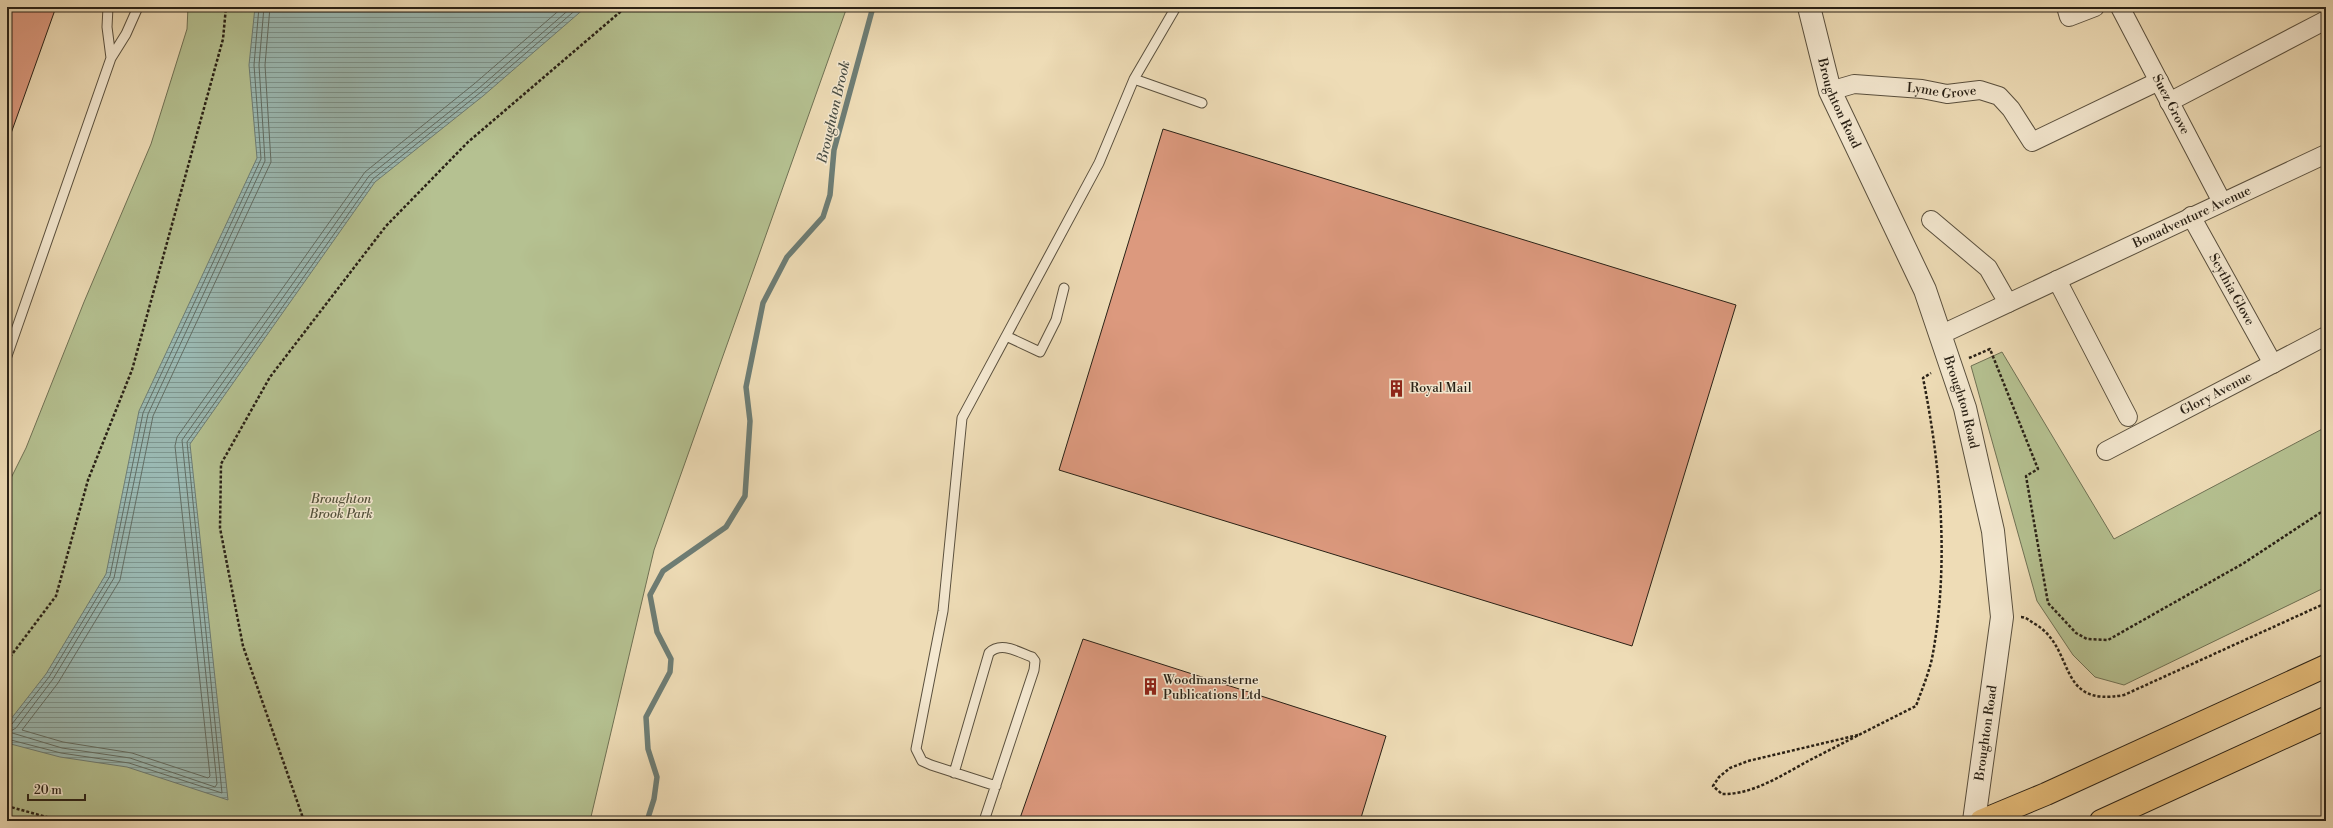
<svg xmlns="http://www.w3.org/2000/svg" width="2333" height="828" font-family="'Libre Bodoni',serif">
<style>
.park{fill:#b5c191;stroke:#6f7154}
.water{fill:url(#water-rules);stroke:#6d7d75}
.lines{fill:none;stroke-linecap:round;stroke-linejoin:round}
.shore{stroke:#626e65;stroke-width:1}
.stream{stroke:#6d7d75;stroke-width:5.5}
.building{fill:#dc997e;stroke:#292116}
.service-casing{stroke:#5a503e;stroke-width:11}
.minor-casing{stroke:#5a503e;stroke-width:20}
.tertiary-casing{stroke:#5a503e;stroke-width:24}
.motorway-casing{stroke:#292116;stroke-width:24}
.path{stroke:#292116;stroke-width:2.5;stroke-dasharray:3 2;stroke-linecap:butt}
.service{stroke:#f4e8d0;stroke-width:9}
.minor{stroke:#f4e8d0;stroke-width:18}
.tertiary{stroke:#f4e8d0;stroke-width:22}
.motorway{stroke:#e7be7b;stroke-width:22}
.labels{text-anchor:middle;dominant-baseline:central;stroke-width:3;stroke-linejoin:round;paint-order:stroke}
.street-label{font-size:13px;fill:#292116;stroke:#f4e8d0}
.poi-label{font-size:13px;fill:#292116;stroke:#f4e8d0;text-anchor:start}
.park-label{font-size:13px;font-style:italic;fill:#53513b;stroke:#f4e8d0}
.water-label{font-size:14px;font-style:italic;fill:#4b4f45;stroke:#f4e8d0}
</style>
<defs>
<pattern id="water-rules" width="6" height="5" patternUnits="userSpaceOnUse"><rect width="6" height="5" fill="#9bbab4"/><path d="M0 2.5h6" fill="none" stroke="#7e9791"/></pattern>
</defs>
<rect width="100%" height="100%" fill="#eedcb6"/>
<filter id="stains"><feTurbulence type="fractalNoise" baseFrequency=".005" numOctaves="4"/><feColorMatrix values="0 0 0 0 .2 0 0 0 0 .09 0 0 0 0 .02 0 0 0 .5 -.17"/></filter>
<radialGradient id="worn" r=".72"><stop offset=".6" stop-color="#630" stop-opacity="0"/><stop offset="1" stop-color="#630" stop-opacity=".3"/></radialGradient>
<path class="park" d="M188 7H847L654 550 590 821H7V486L26 448 84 302 151 144 187 29Z
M2002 352 2114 539 2326 427V587L2124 685 2095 677 2073 655 2037 601 1971 366Z"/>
<path class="water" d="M255 7H586L483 96 375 182 190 444 228 800 127 767 60 757 7 743V724L46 674 106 574 139 411 257 158 249 65Z"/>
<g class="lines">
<path class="shore" d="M264 7 259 65 265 161 148 414 114 578 53 679 16 728 9 732 62 748 130 758 215 787 217 784 182 440 369 176 478 89 572 7
M270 7 265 65 271 162 153 416 120 580 58 683 22 730 63 742 132 753 208 778 210 776 175 446 177 437 365 172 474 84 563 7
M7 726 12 724 49 677 110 576 143 413 261 159 254 65 259 7
M7 739 61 753 129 763 222 793 187 442 373 179 481 92 579 7"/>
<path class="stream" d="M647 821 654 799 657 777 648 749 646 717 670 672 671 659 657 632 650 595 663 571 726 527 745 496 750 421 746 387 763 303 787 257 823 217 830 195 834 150 873 7"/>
</g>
<path class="building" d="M7 7H56L9 139 7 138Z
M1163 129 1736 305 1632 646 1059 470Z
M1083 639 1386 736 1360 821H1019Z"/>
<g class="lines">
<defs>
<path id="service" d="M108 7 107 27 111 58
M1134 79 1202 103
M1006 336 1040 352 1056 320 1064 288
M7 356 111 58 126 34 138 7
M954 773 989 653C1001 641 1018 652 1032 657L1035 661 1034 670 984 821
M996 786 931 765 922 761 916 749 943 611 962 418 1099 163 1134 79 1176 7"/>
<g id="minor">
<path d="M2066 7 2069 17 2095 7"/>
<path id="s1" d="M2120 7 2222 202"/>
<path id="s2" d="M1830 91 1854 84 1922 89 1947 94 1980 90 1999 96 2011 109 2032 142 2159 81"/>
<path d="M2169 102 2326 20"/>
<path id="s3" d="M2191 216 2273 364"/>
<path d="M1931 220 1988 268 2008 303"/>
<path d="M2057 280 2128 417"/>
<path id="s4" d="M1940 335 2326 154"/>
<path id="s5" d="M2106 451 2326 336"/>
</g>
<g id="tertiary">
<path id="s6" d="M1809 7 1830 91 1925 290 1965 408 1993 531 2002 617 1974 821"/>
</g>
<path id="motorway" d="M1981 821 2046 794 2326 666
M2101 821 2326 718"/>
</defs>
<use href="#service" class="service-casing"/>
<use href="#minor" class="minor-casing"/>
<use href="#tertiary" class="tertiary-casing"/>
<use href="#motorway" class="motorway-casing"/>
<path class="path" d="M1969 358 1990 349 2038 469 2026 476 2048 603 2076 633 2087 639 2108 640 2244 563 2326 509
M2021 617C2026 617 2030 621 2035 624 2077 649 2055 708 2124 695L2326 603
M7 661 56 596 88 480 132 370 223 39 226 7
M1858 735 1748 761 1730 768 1719 777 1713 786 1722 794C1754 795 1785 773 1812 759 1847 741 1882 723 1916 706 1922 689 1930 671 1933 653 1949 563 1941 467 1923 378L1931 373
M7 806 61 821
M304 821 243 646 220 528 221 464 270 377 386 226 468 142 626 7"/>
<use href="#service" class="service"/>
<use href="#minor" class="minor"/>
<use href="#tertiary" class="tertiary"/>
<use href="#motorway" class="motorway"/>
</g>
<defs>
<symbol id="building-bare" viewBox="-9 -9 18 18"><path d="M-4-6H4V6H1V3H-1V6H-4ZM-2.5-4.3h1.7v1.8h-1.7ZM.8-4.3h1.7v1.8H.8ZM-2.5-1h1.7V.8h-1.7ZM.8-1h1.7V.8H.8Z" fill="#8f2418" stroke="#f4e8d0" stroke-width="2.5" paint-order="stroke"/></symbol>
</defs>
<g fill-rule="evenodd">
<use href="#building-bare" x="1384" y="376" width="25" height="25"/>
<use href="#building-bare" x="1138" y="674" width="25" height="25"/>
</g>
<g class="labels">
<g class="street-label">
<text stroke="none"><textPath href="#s2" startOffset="113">Lyme Grove</textPath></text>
<text stroke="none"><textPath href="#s6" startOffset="101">Broughton Road</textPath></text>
<text stroke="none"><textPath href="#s1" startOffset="110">Suez Grove</textPath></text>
<text stroke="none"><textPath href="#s4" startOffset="278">Bonadventure Avenue</textPath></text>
<text stroke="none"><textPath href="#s3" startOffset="84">Scythia Glove</textPath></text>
<text stroke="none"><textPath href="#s5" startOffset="124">Glory Avenue</textPath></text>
<text stroke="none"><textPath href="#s6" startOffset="425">Broughton Road</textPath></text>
<text transform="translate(1986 733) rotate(-82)">Broughton Road</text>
</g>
<g class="poi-label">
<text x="1410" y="388">Royal Mail</text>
<text x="1163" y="680">Woodmansterne<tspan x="1163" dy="15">Publications Ltd</tspan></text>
</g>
<g class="park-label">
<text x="341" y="499">Broughton<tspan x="341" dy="15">Brook Park</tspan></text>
</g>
<g class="water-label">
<text transform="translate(834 112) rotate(-77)">Broughton Brook</text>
</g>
</g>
<rect width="2333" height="828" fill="none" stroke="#eedcb6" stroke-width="24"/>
<rect x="8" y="8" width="2317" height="812" fill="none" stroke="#292116" stroke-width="2"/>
<rect x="12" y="12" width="2309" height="804" fill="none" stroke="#292116"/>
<path d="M28 794v6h57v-6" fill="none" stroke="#292116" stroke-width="2"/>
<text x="34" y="794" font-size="12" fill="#292116" stroke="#f4e8d0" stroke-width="3" paint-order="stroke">20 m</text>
<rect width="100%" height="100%" filter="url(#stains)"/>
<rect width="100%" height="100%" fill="url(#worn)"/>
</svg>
